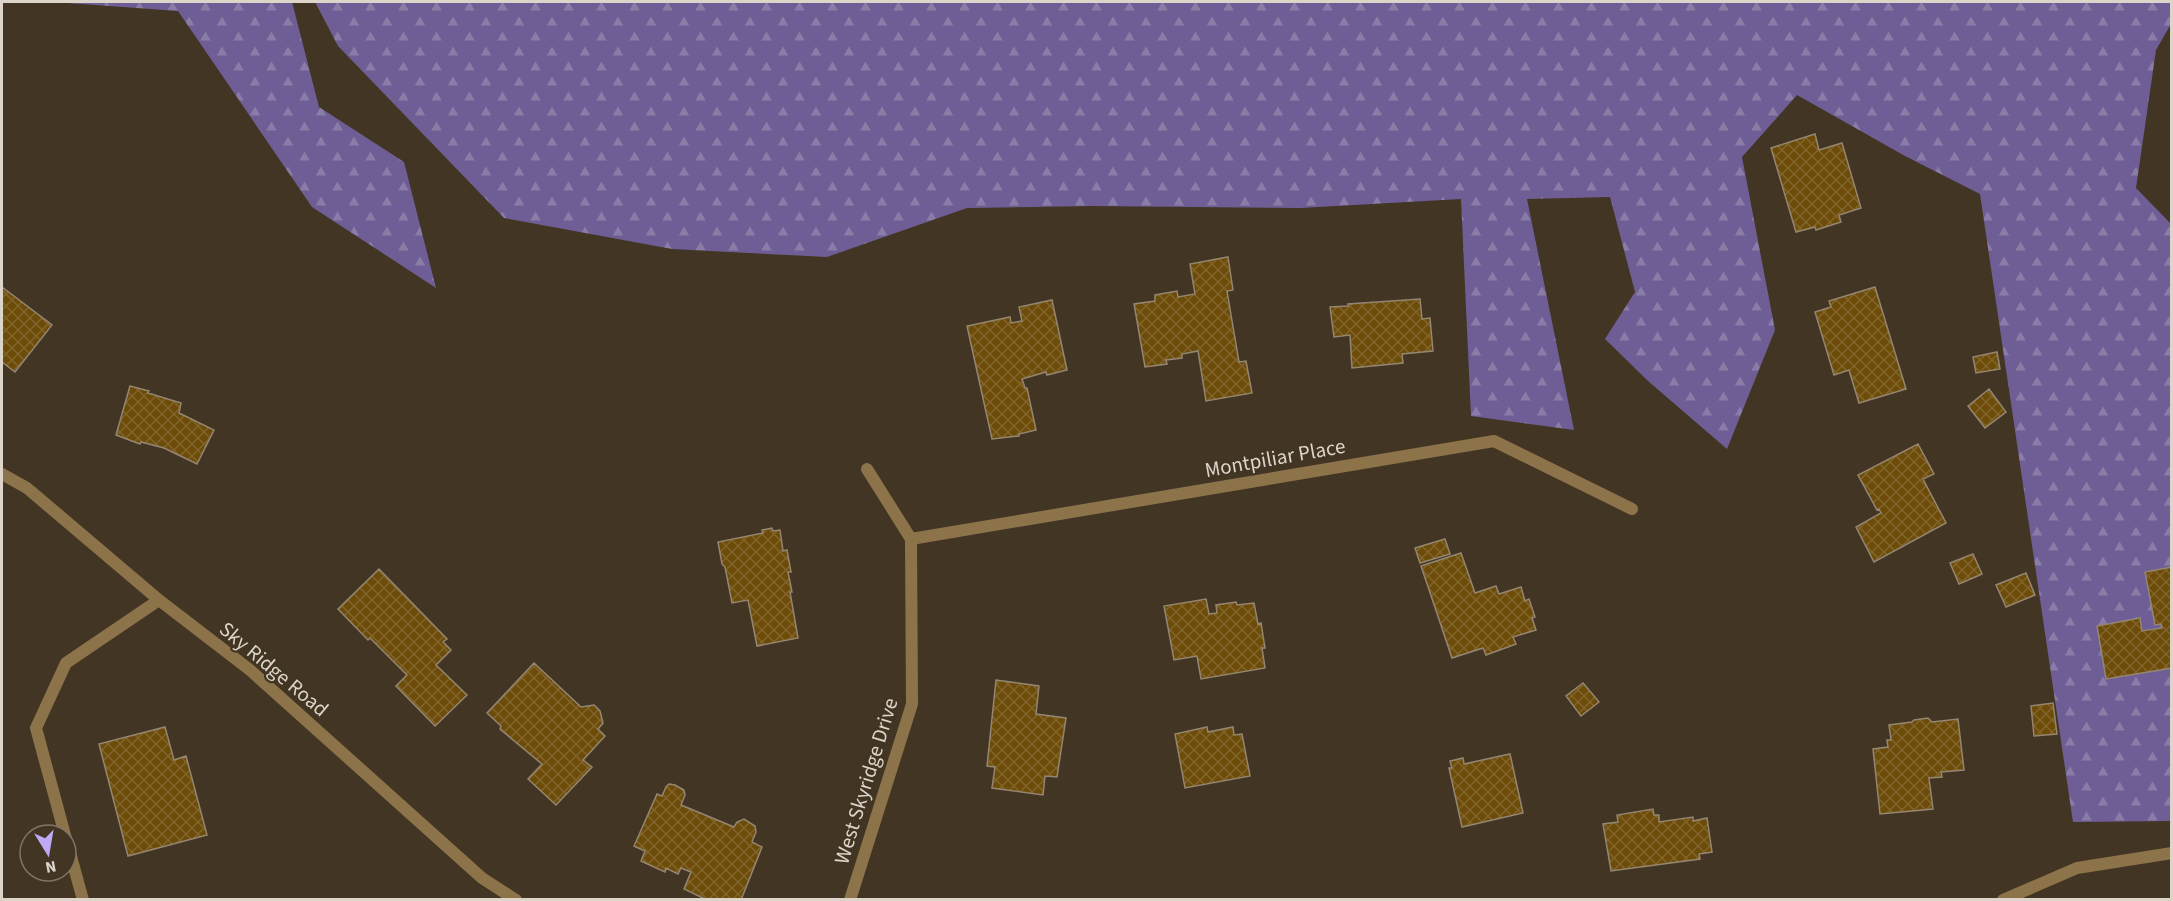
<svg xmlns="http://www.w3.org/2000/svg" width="2173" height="901" font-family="'Source Sans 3',sans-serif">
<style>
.forest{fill:url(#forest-firs)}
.building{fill:url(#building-cross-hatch);stroke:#948671;stroke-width:1.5}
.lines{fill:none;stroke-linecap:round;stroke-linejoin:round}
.minor{stroke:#8d7349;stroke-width:12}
.labels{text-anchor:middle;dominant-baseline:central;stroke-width:4.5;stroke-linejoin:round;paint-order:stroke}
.street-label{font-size:21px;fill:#ddd5ca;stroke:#423523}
</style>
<defs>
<pattern id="forest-firs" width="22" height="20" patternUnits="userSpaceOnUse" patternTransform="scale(1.5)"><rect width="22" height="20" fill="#6e5e95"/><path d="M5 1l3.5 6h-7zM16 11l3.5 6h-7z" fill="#897ca7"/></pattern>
<pattern id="building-cross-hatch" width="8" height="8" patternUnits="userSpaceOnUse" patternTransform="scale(1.5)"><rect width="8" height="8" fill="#6d4c09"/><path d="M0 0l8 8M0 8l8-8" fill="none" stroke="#81652c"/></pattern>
</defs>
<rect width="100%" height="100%" fill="#423523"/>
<path class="forest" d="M54 2H292L319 107 404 162 436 288 312 207 178 11Z
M315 2H2171V24L2156 50 2136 188 2171 224V821L2073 822 1980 194 1905 156 1797 95 1742 157 1775 330 1727 449 1648 381 1605 339 1635 292 1610 197 1527 199 1574 430 1471 416 1461 199 1300 208 1091 206 967 208 827 257 672 249 504 218 338 46Z"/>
<path class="building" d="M1815 134 1819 150 1842 143 1861 208 1839 215 1841 222 1816 230 1815 227 1796 232 1771 148Z
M1228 257 1233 290 1227 291 1239 362 1246 361 1252 393 1206 401 1198 351 1182 354V358L1166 360 1167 364 1145 367 1134 304 1155 301V295L1177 291 1178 297 1195 294 1190 264Z
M2 287 52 325 15 372 2 362Z
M1875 287 1906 389 1859 403 1849 370 1834 375 1815 312 1831 307 1829 301Z
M1420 299 1422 319 1430 318 1433 351 1402 354 1403 363 1352 368 1350 335 1334 337 1330 307 1348 306V304Z
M1052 300 1067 370 1047 375 1046 372 1022 379 1025 388H1027L1036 430 1019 434V436L992 439 967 326 1010 317 1011 323 1022 321 1019 307Z
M1997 352 2000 369 1976 373 1973 357Z
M130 386 149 391 148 393 181 403 179 413 214 430 197 464 164 448 141 442 140 444 116 435Z
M1989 389 2006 412 1985 428 1968 406Z
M1918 444 1934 474 1923 479 1946 523 1874 562 1856 527 1881 513 1879 509 1877 510 1858 475Z
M772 528 773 531 780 530 783 551 787 550 791 572H788L792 592H790L798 638 757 646 748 600 732 603 725 567 722 564 718 542 763 533 762 530Z
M1445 539 1450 554 1420 563 1415 548Z
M1461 553 1475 593 1496 586 1499 594 1521 587 1525 601 1529 599 1535 617 1532 618 1536 630 1513 637 1516 644 1486 655 1483 648 1452 658 1421 566Z
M1973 554 1982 574 1959 584 1950 563Z
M2172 567V668L2106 679 2097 626 2140 618 2142 631 2162 628 2161 624 2155 625 2145 572Z
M379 569 447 639 443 642 451 650 436 665 467 695 435 726 396 686 407 675 370 638 368 640 338 609Z
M2026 573 2035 595 2006 607 1996 585Z
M1206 599 1209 614 1217 613 1216 605 1236 602 1237 605 1254 603 1258 624 1261 623 1265 648H1262L1265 668 1201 679 1197 656 1174 660 1164 606Z
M534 663 581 707 594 705 600 711 603 723 598 729 605 736 583 760 592 767 556 805 528 779 542 764 500 729 501 726 487 713Z
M996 680 1039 686 1036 714 1066 718 1057 777 1045 776 1043 795 992 788 995 767 987 766Z
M1583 683 1599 702 1581 716 1566 696Z
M2053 703 2057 734 2034 736 2031 706Z
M1928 718 1932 722 1958 719 1964 770 1941 772 1942 777 1929 778 1933 809 1880 814 1873 749 1888 747 1887 740H1891L1889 725 1912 722 1914 720Z
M165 727 174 760 186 756 207 835 128 856 99 744Z
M1207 727 1208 732 1233 727 1234 735 1242 734 1250 776 1185 788 1175 734Z
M1510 754 1523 813 1462 827 1449 768H1452L1450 761 1463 758 1464 764Z
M669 784 675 785 684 790 685 795 681 805 734 827 737 822 744 819 755 826 756 832 752 842 762 847 741 900H707L684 889 691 872 681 868 678 874 666 868 665 872 641 861 645 851 634 846 657 794 662 796 666 787Z
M1653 809 1654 815H1659V822L1693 817V821L1707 818 1712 852 1699 854 1700 859 1611 871 1603 824 1618 822 1617 815Z"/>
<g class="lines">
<path class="minor" d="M2 474 27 488 159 600 250 670 482 878 516 900
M911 539 1494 441 1632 509
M65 835 36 728 66 663 159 600
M66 838 83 900
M850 900 912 704 911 539 867 469
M2003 900 2077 868 2172 853"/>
</g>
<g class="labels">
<g class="street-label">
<text transform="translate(1275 458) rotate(-10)">Montpiliar Place</text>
<text transform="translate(274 669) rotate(40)">Sky Ridge Road</text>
<text transform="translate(866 781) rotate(-73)">West Skyridge Drive</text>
</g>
</g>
<rect width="2173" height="901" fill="none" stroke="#ddd5ca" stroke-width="6"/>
<g transform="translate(48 853) rotate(169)"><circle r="28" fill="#423523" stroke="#807566" stroke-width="1.5"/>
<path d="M0-4.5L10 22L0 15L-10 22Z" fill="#bea9f5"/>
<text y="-9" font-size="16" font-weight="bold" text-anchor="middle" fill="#ddd5ca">N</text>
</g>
</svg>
